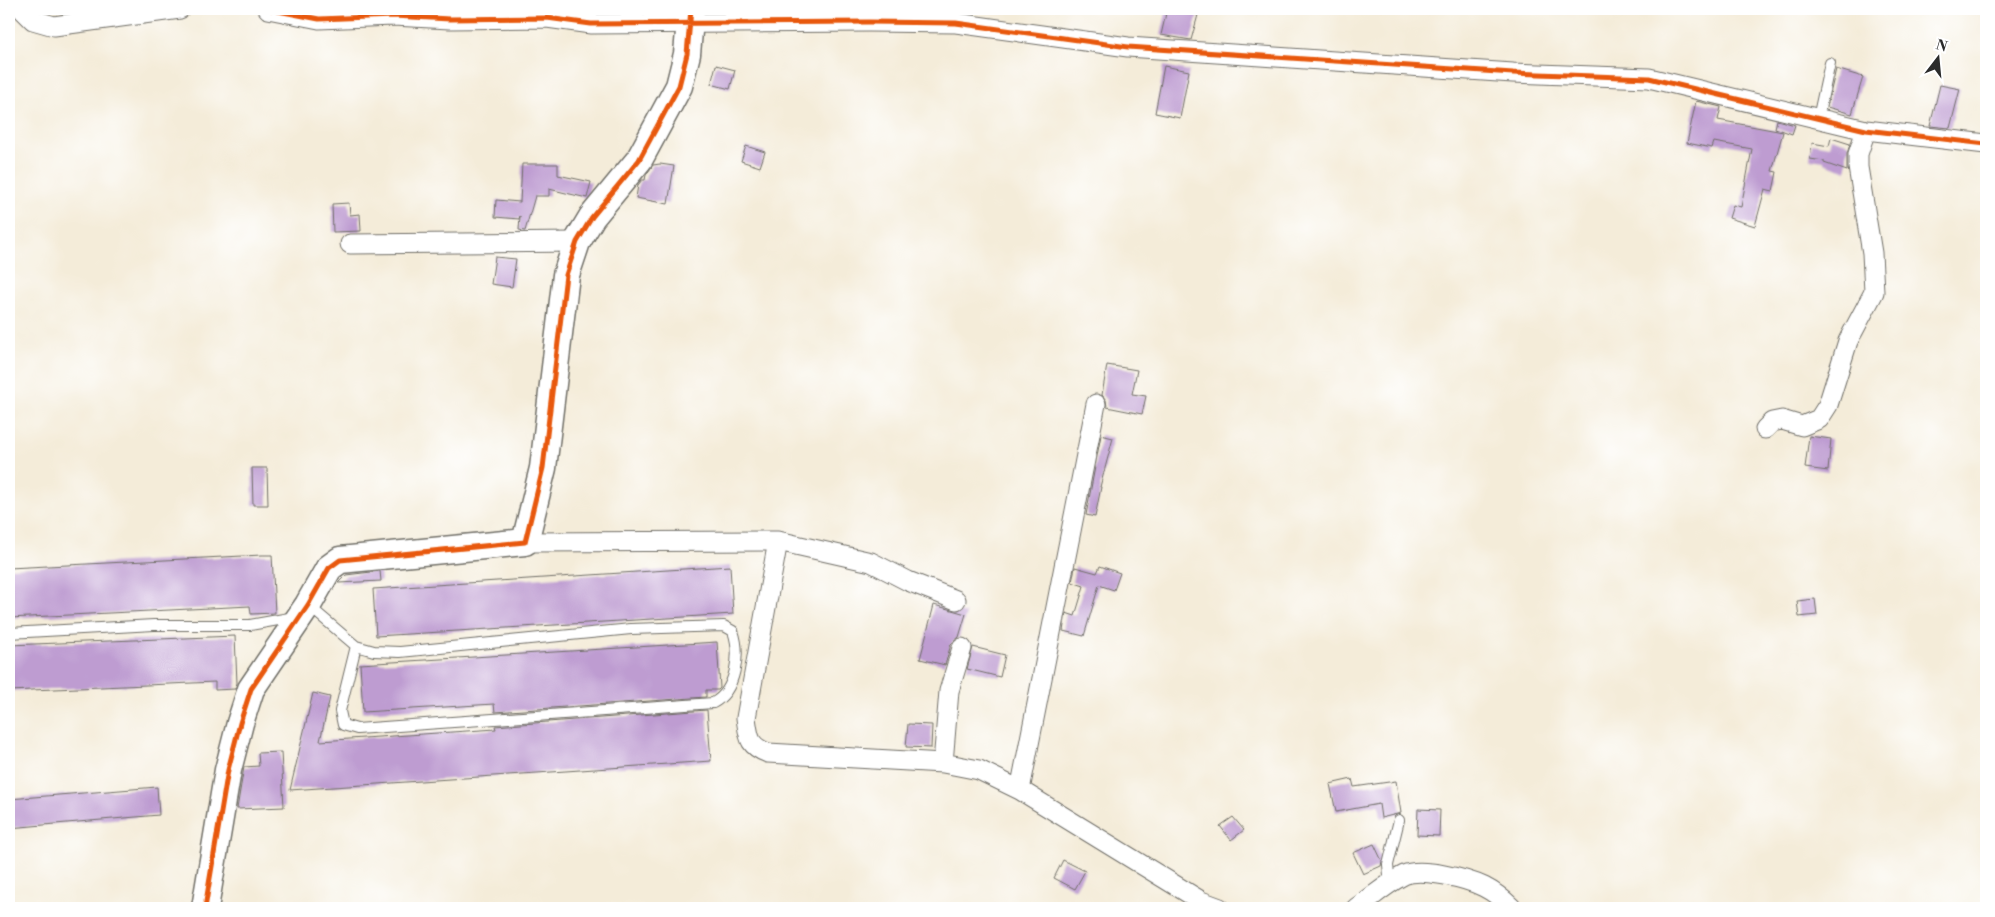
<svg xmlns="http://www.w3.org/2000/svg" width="1995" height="917" font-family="'Libre Bodoni',serif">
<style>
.building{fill:#be9cd1}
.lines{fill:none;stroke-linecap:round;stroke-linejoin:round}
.lane-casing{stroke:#716f68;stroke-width:12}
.street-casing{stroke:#716f68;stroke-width:21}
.secondary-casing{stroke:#716f68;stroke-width:29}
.lane{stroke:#fff;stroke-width:10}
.street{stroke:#fff;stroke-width:19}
.secondary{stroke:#fff;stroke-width:26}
.cycleway-casing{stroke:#fff;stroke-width:8}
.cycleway{stroke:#e8590c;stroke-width:5}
</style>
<rect width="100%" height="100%" fill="#fff"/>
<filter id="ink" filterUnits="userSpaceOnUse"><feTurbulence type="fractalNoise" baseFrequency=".02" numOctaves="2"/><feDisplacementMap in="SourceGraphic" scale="10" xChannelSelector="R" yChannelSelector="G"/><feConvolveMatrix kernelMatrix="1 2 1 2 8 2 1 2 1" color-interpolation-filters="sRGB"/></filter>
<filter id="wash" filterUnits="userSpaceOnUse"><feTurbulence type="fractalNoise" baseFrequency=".0096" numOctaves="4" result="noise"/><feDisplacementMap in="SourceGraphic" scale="20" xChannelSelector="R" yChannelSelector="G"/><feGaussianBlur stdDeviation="1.12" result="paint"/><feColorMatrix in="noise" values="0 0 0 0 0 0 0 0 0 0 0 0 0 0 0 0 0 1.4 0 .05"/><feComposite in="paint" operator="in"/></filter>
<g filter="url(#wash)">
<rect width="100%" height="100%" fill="#f4ecd9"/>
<g id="blocks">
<path class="building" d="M1167 9H1198L1196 15H1198L1191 40 1161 35Z
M716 65 735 70 730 89 711 84Z
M1164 66 1189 71 1180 118 1155 113Z
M1836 69 1863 77 1852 114 1827 107Z
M1940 85 1960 89 1950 128 1930 126Z
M1696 101 1721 107 1718 120 1783 132 1772 171 1777 172 1773 191 1765 189 1755 226 1729 218 1733 205 1741 207 1752 149 1714 142 1712 148 1687 143Z
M1777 120 1795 125 1792 134 1775 128Z
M1831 138 1850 144 1847 154V171L1824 163V161L1810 159 1812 143 1829 146Z
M746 146 765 152 760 167 741 161Z
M522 164H558V175L591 182 587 198 549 189V196H535L525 231 519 230 520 216 519 219 495 217 496 200 520 202Z
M660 164 674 166 668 204 636 198 638 185 642 180H645L646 175 653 165Z
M349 203 350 215 360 214 361 231 333 232 332 204Z
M495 257 516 259 512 287 491 284Z
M1107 365 1137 370 1132 394 1146 396 1142 414 1107 407 1106 400 1102 395Z
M1101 435 1113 438 1100 487H1101L1095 517 1086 515Z
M1809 436 1831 439 1828 471 1805 468Z
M252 468H267L268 505H253Z
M262 555H272L275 613 251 614 250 606 9 618V568Z
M730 566 733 614 376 636 373 589Z
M1100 566 1120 573 1114 590 1099 585 1084 636 1063 631 1066 613 1075 616 1084 586 1072 582 1075 567 1097 573Z
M380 571 381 581 338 583 346 575Z
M1815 599 1817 615 1799 617 1797 601Z
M934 605 966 614 959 637 951 644 945 665 920 659Z
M235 636 237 683 235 689 215 690V682L9 691V645Z
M717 642 720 688 718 690H706V697L495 712 494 704 363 712 360 664Z
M973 647 1005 655 1000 677 967 669Z
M313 693 330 697 320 741 496 729 495 726 707 710 711 761 290 790Z
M908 724 932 725 931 748 906 747Z
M281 752 284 807 237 809 244 767 259 766 258 753Z
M1352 779 1354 787 1396 781 1401 813 1381 818 1379 804 1336 812 1330 784Z
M157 787 159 815 9 828V799Z
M1418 809 1440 810 1439 836 1417 835Z
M1233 817 1244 830 1231 840 1220 826Z
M1374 844 1382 861 1381 866 1363 874 1353 853Z
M1063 860 1085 871 1075 889 1054 878Z"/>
</g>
</g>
<g filter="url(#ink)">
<use href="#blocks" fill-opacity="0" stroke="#716f68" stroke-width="1"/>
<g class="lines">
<defs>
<path id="lane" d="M1818 118 1830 63
M309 606 356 646 374 651 400 652 631 629 724 626 733 631C741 654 736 691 713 703L357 729 343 725 340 711 356 646
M9 633 154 625H250L295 617
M1390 885 1388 865 1399 820"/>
<path id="street" d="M22 9 33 20 54 26 180 9
M268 9 319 19 393 16 450 19 547 18 591 24 869 22 956 23 1128 47 1513 73 1649 78 1866 130 1986 144
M350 244 577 242
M1765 429 1772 422 1782 420 1802 426 1819 419 1828 405 1848 341 1874 292 1872 253 1858 167V154L1866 130
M778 541 871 562 908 581 956 600
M525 542 778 541 746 718C749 737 748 746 768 753L943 763 979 770 1020 790 1201 901 1220 908
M943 763 949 691 962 648
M1020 790 1096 404
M1356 908C1370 899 1389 882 1404 875 1421 867 1468 879 1484 887 1494 892 1504 900 1512 908"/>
<path id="secondary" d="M205 908 228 770 240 723 251 689 308 605 329 568 340 560 525 542 543 468 566 275 577 242 592 217 639 160 679 86 687 54 691 9"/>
</defs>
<use href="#lane" class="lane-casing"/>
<use href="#street" class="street-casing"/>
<use href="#secondary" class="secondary-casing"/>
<use href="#lane" class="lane"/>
<use href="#street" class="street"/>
<use href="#secondary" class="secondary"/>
<defs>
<path id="cycleway" d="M268 9 319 19 393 16 450 19 547 18 591 24 869 22 956 23 1128 47 1513 73 1649 78 1866 130 1986 144
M205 908 228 770 240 723 251 689 308 605 329 568 340 560 525 542 543 468 566 275 577 242 592 217 639 160 679 86 687 54 691 9"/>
</defs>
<use href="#cycleway" class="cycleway-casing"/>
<use href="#cycleway" class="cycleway"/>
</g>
</g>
<rect width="1995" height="917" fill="none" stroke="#fff" stroke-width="30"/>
<g transform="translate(1938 58) rotate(16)" stroke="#ffffff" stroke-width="4" paint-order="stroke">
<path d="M0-4L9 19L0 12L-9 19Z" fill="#2b2b2b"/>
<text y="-8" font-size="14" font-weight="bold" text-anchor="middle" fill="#2b2b2b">N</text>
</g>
</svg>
